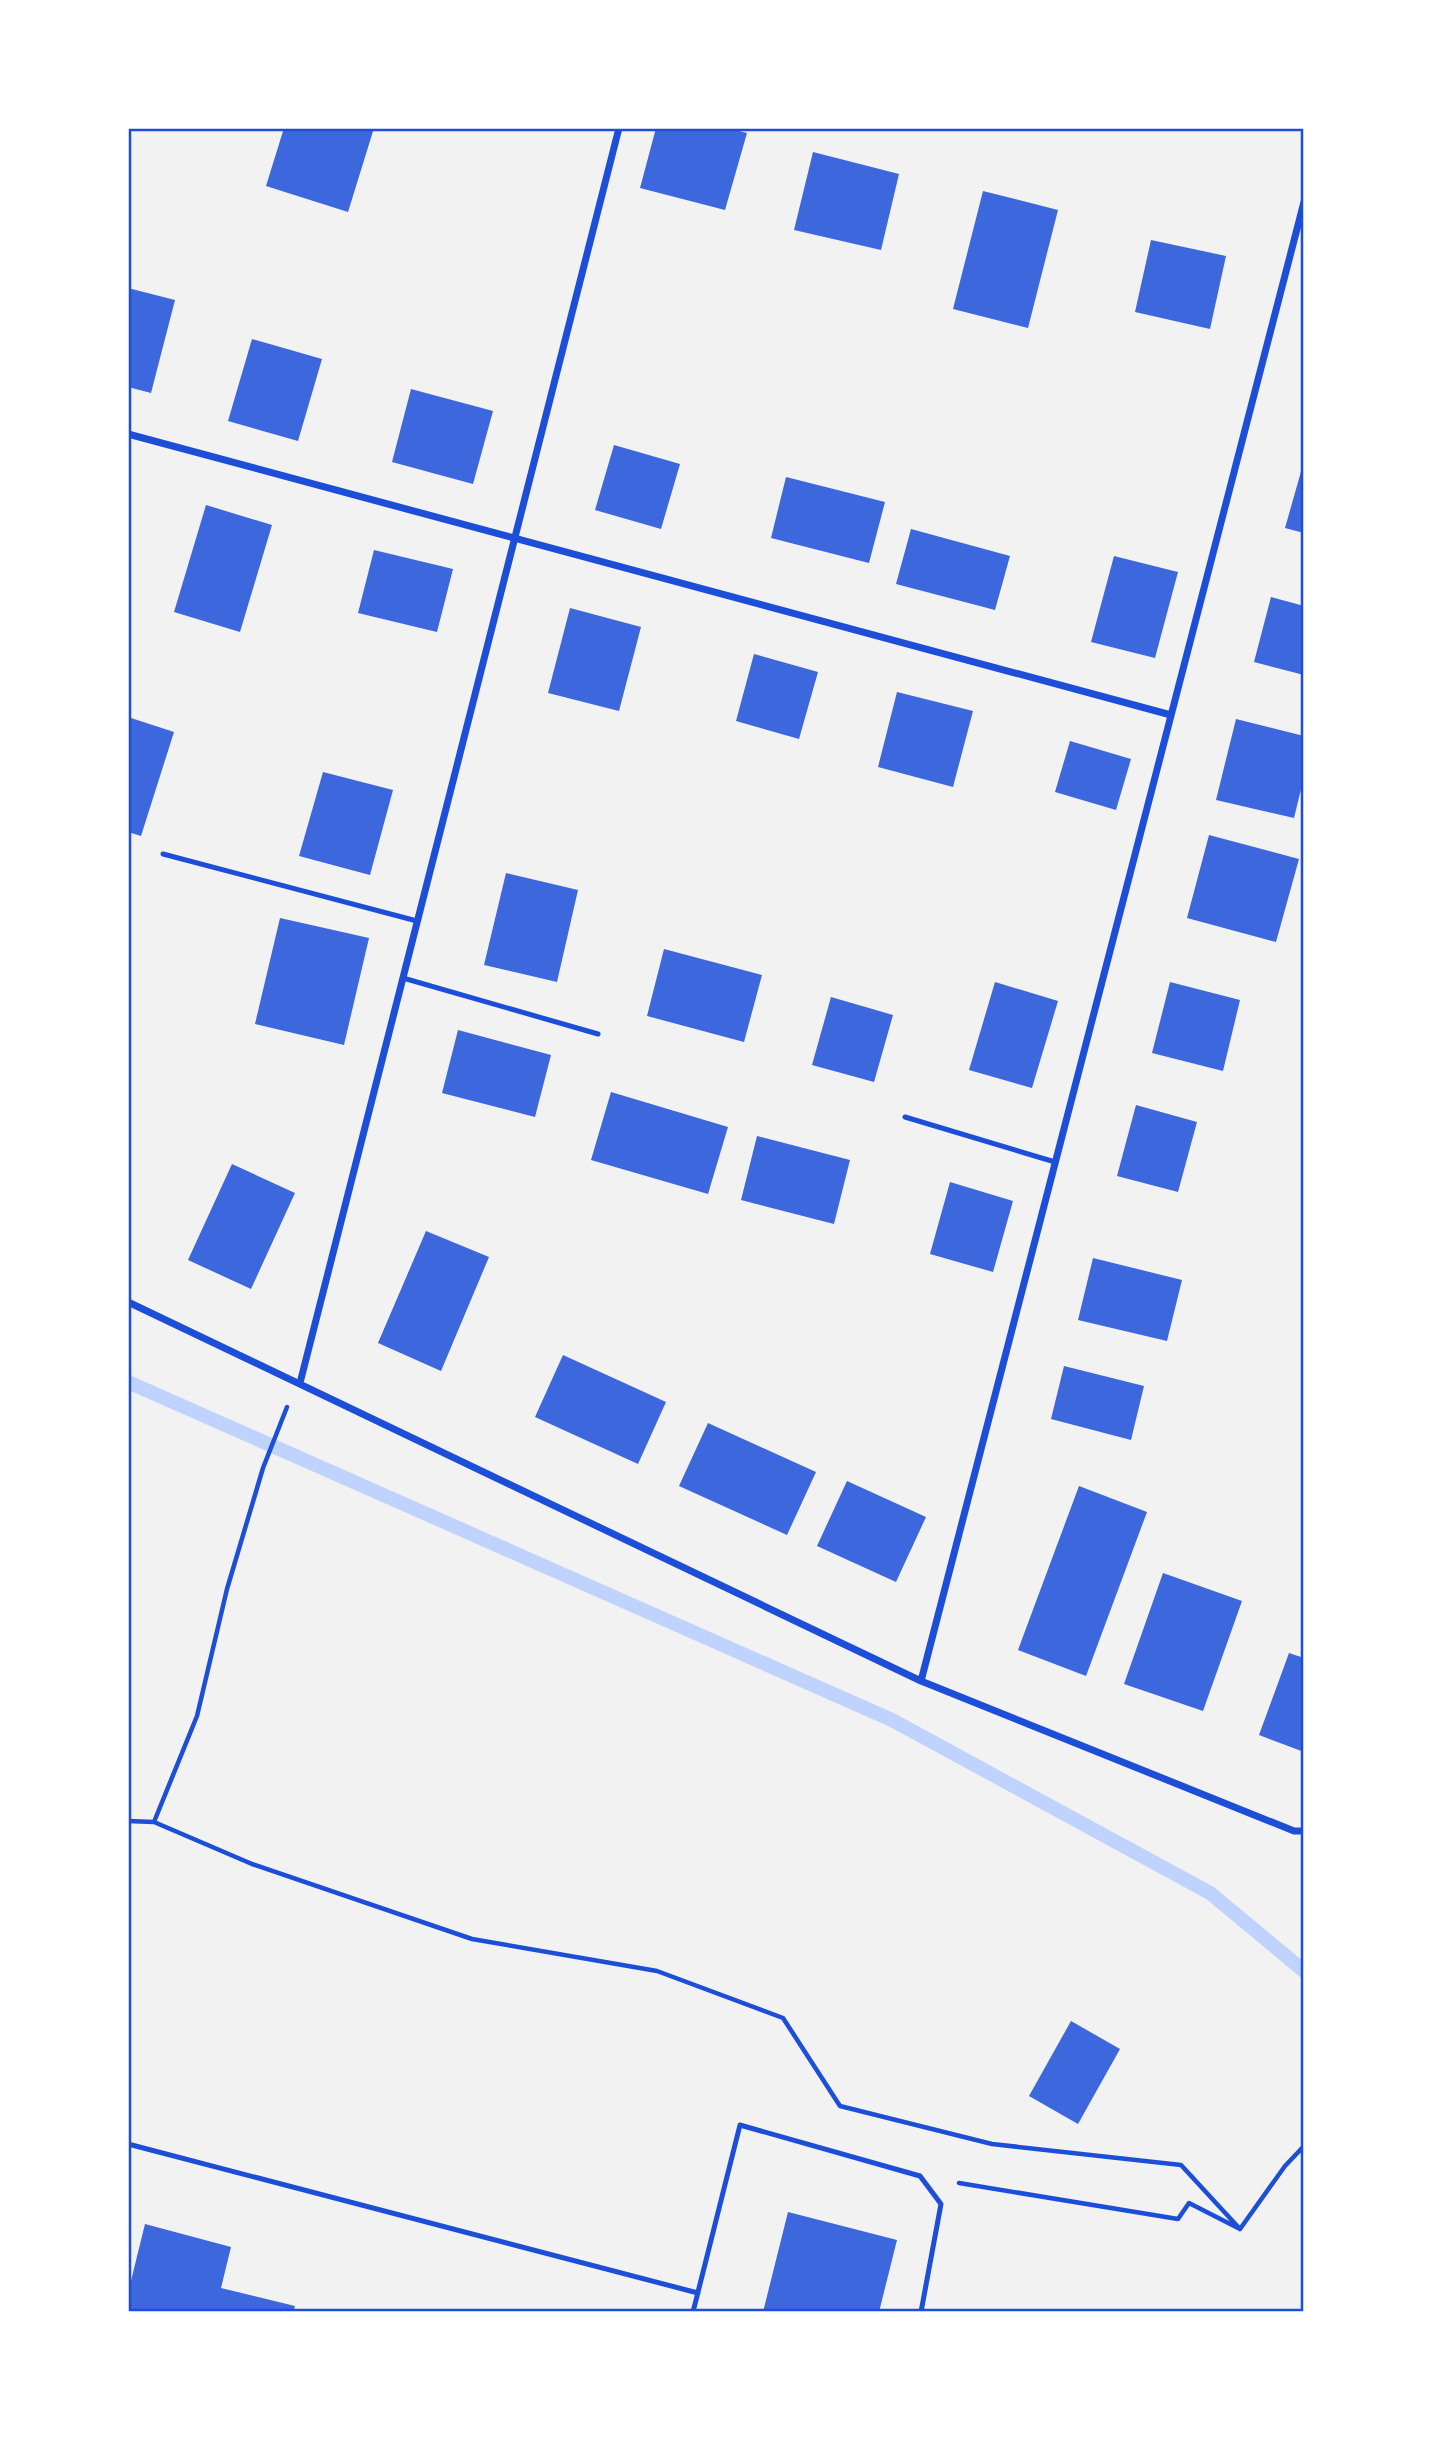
<svg xmlns="http://www.w3.org/2000/svg" width="1432" height="2440" font-family="'DM Sans',sans-serif">
<style>
.lines{fill:none;stroke-linecap:round;stroke-linejoin:round}
.stream{stroke:#bfd3fe;stroke-width:14}
.building{fill:#3d67dc}
.path{stroke:#1d4ed8;stroke-width:4.5}
.service{stroke:#1d4ed8;stroke-width:5}
.minor{stroke:#1d4ed8;stroke-width:7}
.neatline{fill:none;stroke:#1d4ed8;stroke-width:2.5}
</style>
<rect width="100%" height="100%" fill="#f2f2f2"/>
<g class="lines">
<path class="stream" d="M128 1382 892 1720 1210 1893 1304 1971"/>
</g>
<path class="building" d="M284 128H374L348 212 266 186Z
M656 128H728L747 133 725 210 640 188Z
M813 152 899 174 881 250 794 230Z
M983 191 1058 210 1028 328 953 309Z
M1151 240 1226 256 1210 329 1135 312Z
M128 288 175 300 151 393 128 387Z
M252 339 322 359 298 441 228 421Z
M411 389 493 411 473 484 392 462Z
M614 445 680 464 661 529 595 510Z
M1302 468 1304 469V533L1285 528Z
M786 477 885 502 869 563 771 538Z
M206 505 272 525 240 632 174 612Z
M911 529 1010 556 995 610 896 584Z
M374 550 453 569 437 632 358 613Z
M1114 556 1178 572 1155 658 1091 642Z
M1271 597 1304 606V675L1254 662Z
M570 608 641 627 619 711 548 693Z
M754 654 818 672 799 739 736 721Z
M897 692 973 711 953 787 878 767Z
M128 717 174 732 141 836 128 832Z
M1236 719 1304 736V777L1294 818 1216 800Z
M1070 741 1131 759 1116 810 1055 792Z
M323 772 393 790 370 875 299 856Z
M1209 835 1299 859 1276 942 1187 918Z
M506 873 578 890 557 982 484 965Z
M280 918 369 938 344 1045 255 1024Z
M664 949 762 975 744 1042 647 1016Z
M995 982 1058 1001 1032 1088 969 1070Z
M1170 982 1240 1000 1223 1071 1152 1053Z
M831 997 893 1015 874 1082 812 1065Z
M458 1030 551 1055 535 1117 442 1093Z
M611 1092 728 1127 708 1194 591 1160Z
M1136 1105 1197 1122 1178 1192 1117 1176Z
M757 1136 850 1160 834 1224 741 1200Z
M232 1164 295 1193 251 1289 188 1260Z
M950 1182 1013 1201 993 1272 930 1254Z
M426 1231 489 1257 441 1371 378 1343Z
M1093 1258 1182 1280 1167 1341 1078 1320Z
M563 1355 666 1402 638 1464 535 1417Z
M1064 1366 1144 1386 1131 1440 1051 1419Z
M708 1423 816 1472 787 1535 679 1486Z
M847 1481 926 1517 896 1582 817 1546Z
M1079 1486 1147 1512 1086 1676 1018 1650Z
M1163 1573 1242 1601 1203 1711 1124 1684Z
M1289 1653 1304 1658V1752L1259 1735Z
M1071 2021 1120 2049 1078 2124 1029 2096Z
M788 2212 897 2240 879 2312H763Z
M145 2224 231 2247 221 2288 295 2306 293 2312H128V2293Z"/>
<g class="lines">
<path class="path" d="M128 1821 154 1822 252 1864 472 1939 657 1971 783 2018 840 2106 992 2144 1181 2165 1240 2229
M154 1822 197 1716 227 1589 263 1468 287 1407
M959 2183 1178 2219 1189 2203 1240 2229 1285 2166 1304 2146"/>
<path class="service" d="M163 854 417 921
M403 978 598 1034
M905 1117 1055 1162
M128 2144 698 2293
M693 2312 740 2125 920 2176 941 2204 921 2312"/>
<path class="minor" d="M128 434 1171 715
M128 1302 921 1681 1294 1831H1304
M300 1383 619 128
M921 1681 1304 202"/>
</g>
<rect width="1432" height="2440" fill="none" stroke="#ffffff" stroke-width="259"/>
<rect x="130" y="130" width="1172" height="2180" class="neatline"/>
</svg>
